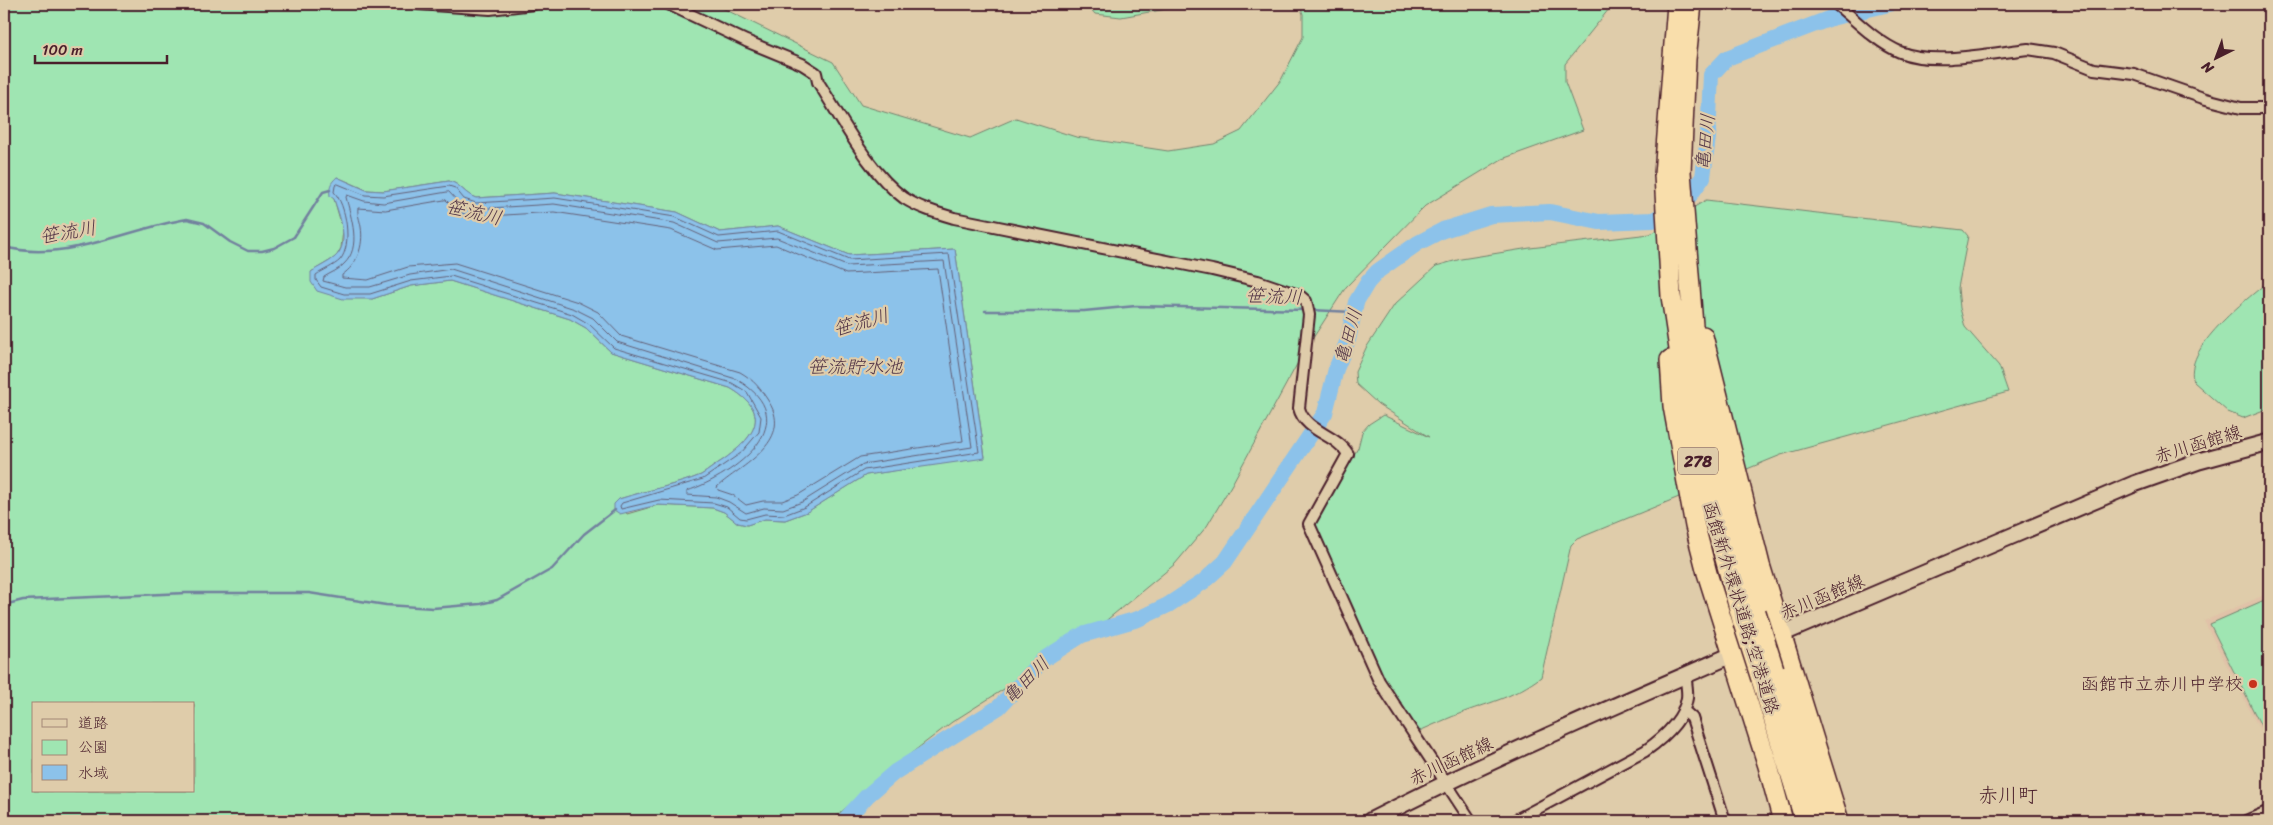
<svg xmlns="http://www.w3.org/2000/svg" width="2273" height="825" font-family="Sriracha,'Klee One',sans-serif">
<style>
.built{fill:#e0c2a8}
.green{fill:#9fe5b2;stroke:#74826e;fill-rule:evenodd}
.water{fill:#8cc2ea;stroke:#72819e}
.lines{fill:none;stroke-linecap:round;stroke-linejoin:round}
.shore{stroke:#646077;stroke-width:1}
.stream{stroke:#72819e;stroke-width:2.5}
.river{stroke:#8cc2ea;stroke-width:16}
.street-casing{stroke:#4a1f2b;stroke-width:14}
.secondary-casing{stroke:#4a1f2b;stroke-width:19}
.highway-casing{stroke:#4a1f2b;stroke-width:22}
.street{stroke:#dfccaa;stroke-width:10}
.secondary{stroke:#dfccaa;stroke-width:15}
.highway{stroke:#f9deab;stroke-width:19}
.highway-bridge-casing{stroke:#4a1f2b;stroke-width:22;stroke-linecap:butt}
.highway-bridge{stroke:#f9deab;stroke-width:19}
.poi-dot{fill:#c8321e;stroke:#dfccaa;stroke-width:2}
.labels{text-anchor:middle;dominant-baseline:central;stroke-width:4.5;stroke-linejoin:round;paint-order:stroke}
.shield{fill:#dfccaa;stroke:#775351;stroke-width:1}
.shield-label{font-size:16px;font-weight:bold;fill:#4a1f2b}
.street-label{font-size:18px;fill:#4a1f2b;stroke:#dfccaa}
.poi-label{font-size:18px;fill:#4a1f2b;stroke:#dfccaa;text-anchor:end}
.water-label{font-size:19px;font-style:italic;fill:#543748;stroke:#dfccaa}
.quarter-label{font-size:20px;fill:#4a1f2b;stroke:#dfccaa}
</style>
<rect width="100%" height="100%" fill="#dfccaa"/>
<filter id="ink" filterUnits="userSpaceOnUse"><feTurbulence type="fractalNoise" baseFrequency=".02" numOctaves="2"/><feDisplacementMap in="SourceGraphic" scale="10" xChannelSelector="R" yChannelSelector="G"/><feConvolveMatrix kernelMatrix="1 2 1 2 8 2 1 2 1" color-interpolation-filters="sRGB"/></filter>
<g filter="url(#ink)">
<path class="built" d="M2269 593V748L2204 621Z"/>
<path class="green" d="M4 4H714L833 62 861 105 970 138 1016 118 1076 137 1168 151 1214 144 1241 131 1281 80 1303 37V14L1299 4H1613L1565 64V82L1583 130 1502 159 1425 206 1346 287 1302 355 1232 484 1207 526 1175 564 1086 637 952 722 884 774 831 821H4ZM337 177 367 190 383 191 449 181C461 184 464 194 476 198L555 193 677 212 720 232 778 226 849 255 955 249 985 457 866 475 807 512 785 520 765 519 747 525 738 523 724 512 713 508 658 505 627 514 619 499C644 491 677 485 701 475 708 471 716 464 723 460 755 437 773 413 730 388L611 352 586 328 570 319 450 281 411 286 372 299 311 272 336 257 341 248 343 230 334 199ZM34 704H194V791H34Z
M1090 4H1195L1121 17 1095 14 1089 7Z
M1706 200 1963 230 1968 236 1958 288 1960 308 1965 327 1999 366 2008 392 1781 455 1577 539 1571 545 1541 677C1514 697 1494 701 1464 712 1448 718 1433 725 1417 732L1384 680 1313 524 1358 448 1362 432 1369 424 1383 415 1429 437 1378 404 1356 384 1355 372 1366 348 1395 304 1436 266 1461 259 1530 248 1650 234Z
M2269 281V408L2243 418 2228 412 2194 382C2181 349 2247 299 2269 281Z
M2269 598V742L2210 624Z"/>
<path class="water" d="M337 177 366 190 383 191 449 181C461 184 464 194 476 198L555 193 677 212 720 232 778 226 849 255 955 249 985 458 866 475 807 512 785 520 765 519 747 525 738 523 724 512 713 508 658 505 620 514 614 510V504L619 499C644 491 677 485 701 475 708 471 716 464 723 460 755 437 773 413 730 388L611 352 586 328 570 319 450 281 411 286 372 299H343L317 291 311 282V272C318 267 328 263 335 257 351 243 339 215 334 199L330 196C329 187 330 183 337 177Z"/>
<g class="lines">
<path class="shore" d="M338 184 365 195 383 196 449 186 455 188 464 199 476 203 555 198 675 217 719 237 778 231 849 260 949 254 979 452 864 470 805 507 784 515 765 514 746 519 740 518 727 507 714 503 659 500 621 509 620 506 622 503 703 479 741 453 759 432 761 417 747 392 732 383 614 348 589 324 572 314 451 276 411 281 370 294H344L321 287 316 280V275C323 270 334 266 340 260 353 245 346 204 334 192L335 186Z
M449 192 461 205 474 209 554 204 674 223 718 243 777 238 847 266 944 261 972 447 863 464 802 502 783 509 764 508 746 513 729 502 716 497 687 495V491C735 475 809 421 736 379L617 342 593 318 575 309 451 269 410 275 370 287H345L323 281 324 277C330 273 339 270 344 264 362 247 351 218 346 197L347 195 364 201 383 203Z
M446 200 457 211 473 217 554 212 671 230 717 250 776 245 846 274 938 269 963 441 860 457 798 495 782 501H763L746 505 733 495 718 490 717 487C740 466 794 442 769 402 760 388 754 380 740 372L621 336 598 312 578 302 455 263 408 267 368 280 342 278V275C357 265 364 246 361 227 360 220 357 214 358 208L385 210Z"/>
<path class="stream" d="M4 247C66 263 126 229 187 219L204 223 230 242 248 251H262L274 248 294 237 323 192 330 190
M1311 310 1353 312
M985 311H1084L1136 306 1305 310
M4 605 23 600 186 593H309L386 605 433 608 480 604 497 600 552 569 584 534 615 510"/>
<path class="river" d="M844 821 867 796 895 772 999 707 1044 659 1082 635 1138 619 1168 605 1203 582 1225 562 1325 413 1336 369 1348 340 1356 302 1368 282 1378 271 1418 243 1443 230 1491 215 1550 212 1599 222 1653 220 1671 211 1688 198 1703 177 1708 137 1711 75 1727 58 1831 18 1889 4"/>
<defs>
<path id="street" d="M418 4 490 9 534 4
M668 4 746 41 802 64 816 73 818 82C842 119 868 172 904 198 919 208 937 213 954 218L1212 270 1258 281 1299 295 1306 301 1309 315 1299 408C1305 432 1336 434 1348 454L1309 524 1379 681 1471 821
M1836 4C1856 20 1876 42 1900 52 1933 66 1992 53 2028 49L2054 53 2094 69 2134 74 2206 99 2241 108H2269
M1683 710 1692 718 1725 821
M1514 821 1645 751C1662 739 1684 720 1687 698 1688 691 1686 682 1685 674
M2246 821 2269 811"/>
<path id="secondary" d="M1772 638 2134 484 2199 461 2269 442
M1370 821C1491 759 1617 705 1741 651"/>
<path id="highway" d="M1677 4 1664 175 1671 296 1689 415 1699 466 1743 623
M1692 4 1686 59 1681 172 1695 351 1700 399 1714 457 1756 612
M1703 336 1760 565 1839 821
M1670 360 1673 406 1695 526 1707 573 1768 766 1783 821
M1774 669 1819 821
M1761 679 1805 821"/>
</defs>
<use href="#street" class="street-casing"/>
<use href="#secondary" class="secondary-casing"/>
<use href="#highway" class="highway-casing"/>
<use href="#street" class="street"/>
<use href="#secondary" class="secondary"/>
<use href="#highway" class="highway"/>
<defs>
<path id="highway-bridge" d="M1756 612 1774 669
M1743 623 1761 679"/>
</defs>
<use href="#highway-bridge" class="highway-bridge-casing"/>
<use href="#highway-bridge" class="highway-bridge"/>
</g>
</g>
<circle class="poi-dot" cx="2253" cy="684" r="5"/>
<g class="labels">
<rect class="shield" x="1678" y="447.5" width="40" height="27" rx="4"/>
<g class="shield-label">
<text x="1698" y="461">278</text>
</g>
<g class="street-label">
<text transform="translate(2198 444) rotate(-17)">赤川函館線</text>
<text transform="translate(1822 597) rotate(-23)">赤川函館線</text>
<text transform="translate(1741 608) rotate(73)">函館新外環状道路;空港道路</text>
<text transform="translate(1451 761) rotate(-25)">赤川函館線</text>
</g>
<g class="poi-label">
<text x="2243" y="684">函館市立赤川中学校</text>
</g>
<g class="water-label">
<text transform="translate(1705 142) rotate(-84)">亀田川</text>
<text transform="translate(474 212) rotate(13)">笹流川</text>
<text transform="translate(68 232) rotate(-10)">笹流川</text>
<text transform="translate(1274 296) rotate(2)">笹流川</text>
<text transform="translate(861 322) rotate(-16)">笹流川</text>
<text transform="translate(1348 336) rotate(-74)">亀田川</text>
<text x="855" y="366">笹流貯水池</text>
<text transform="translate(1026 680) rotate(-45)">亀田川</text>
</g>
<g class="quarter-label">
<text x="2008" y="795">赤川町</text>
</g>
</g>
<rect width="2273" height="825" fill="none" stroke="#dfccaa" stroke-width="20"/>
<rect x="10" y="10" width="2253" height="805" fill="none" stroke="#4a1f2b" stroke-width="2" filter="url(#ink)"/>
<rect x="32" y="702" width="162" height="90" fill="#dfccaa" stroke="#a38777"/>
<rect x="42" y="719" width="25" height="8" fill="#dfccaa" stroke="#a38777"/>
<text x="78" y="728" font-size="15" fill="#4a1f2b">道路</text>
<rect x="42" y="740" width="25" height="15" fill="#9fe5b2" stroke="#a38777"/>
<text x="78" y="752" font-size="15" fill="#4a1f2b">公園</text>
<rect x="42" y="765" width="25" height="15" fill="#8cc2ea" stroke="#a38777"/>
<text x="78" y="778" font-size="15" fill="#4a1f2b">水域</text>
<g transform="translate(2216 58) rotate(222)" stroke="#dfccaa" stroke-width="4" paint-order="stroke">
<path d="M0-4L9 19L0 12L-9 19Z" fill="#4a1f2b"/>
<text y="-8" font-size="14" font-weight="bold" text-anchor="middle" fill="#4a1f2b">N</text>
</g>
<path d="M35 55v8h132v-8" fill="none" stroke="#4a1f2b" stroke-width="2.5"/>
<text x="42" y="55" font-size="15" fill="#4a1f2b" stroke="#dfccaa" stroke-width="4" paint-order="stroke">100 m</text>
</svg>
